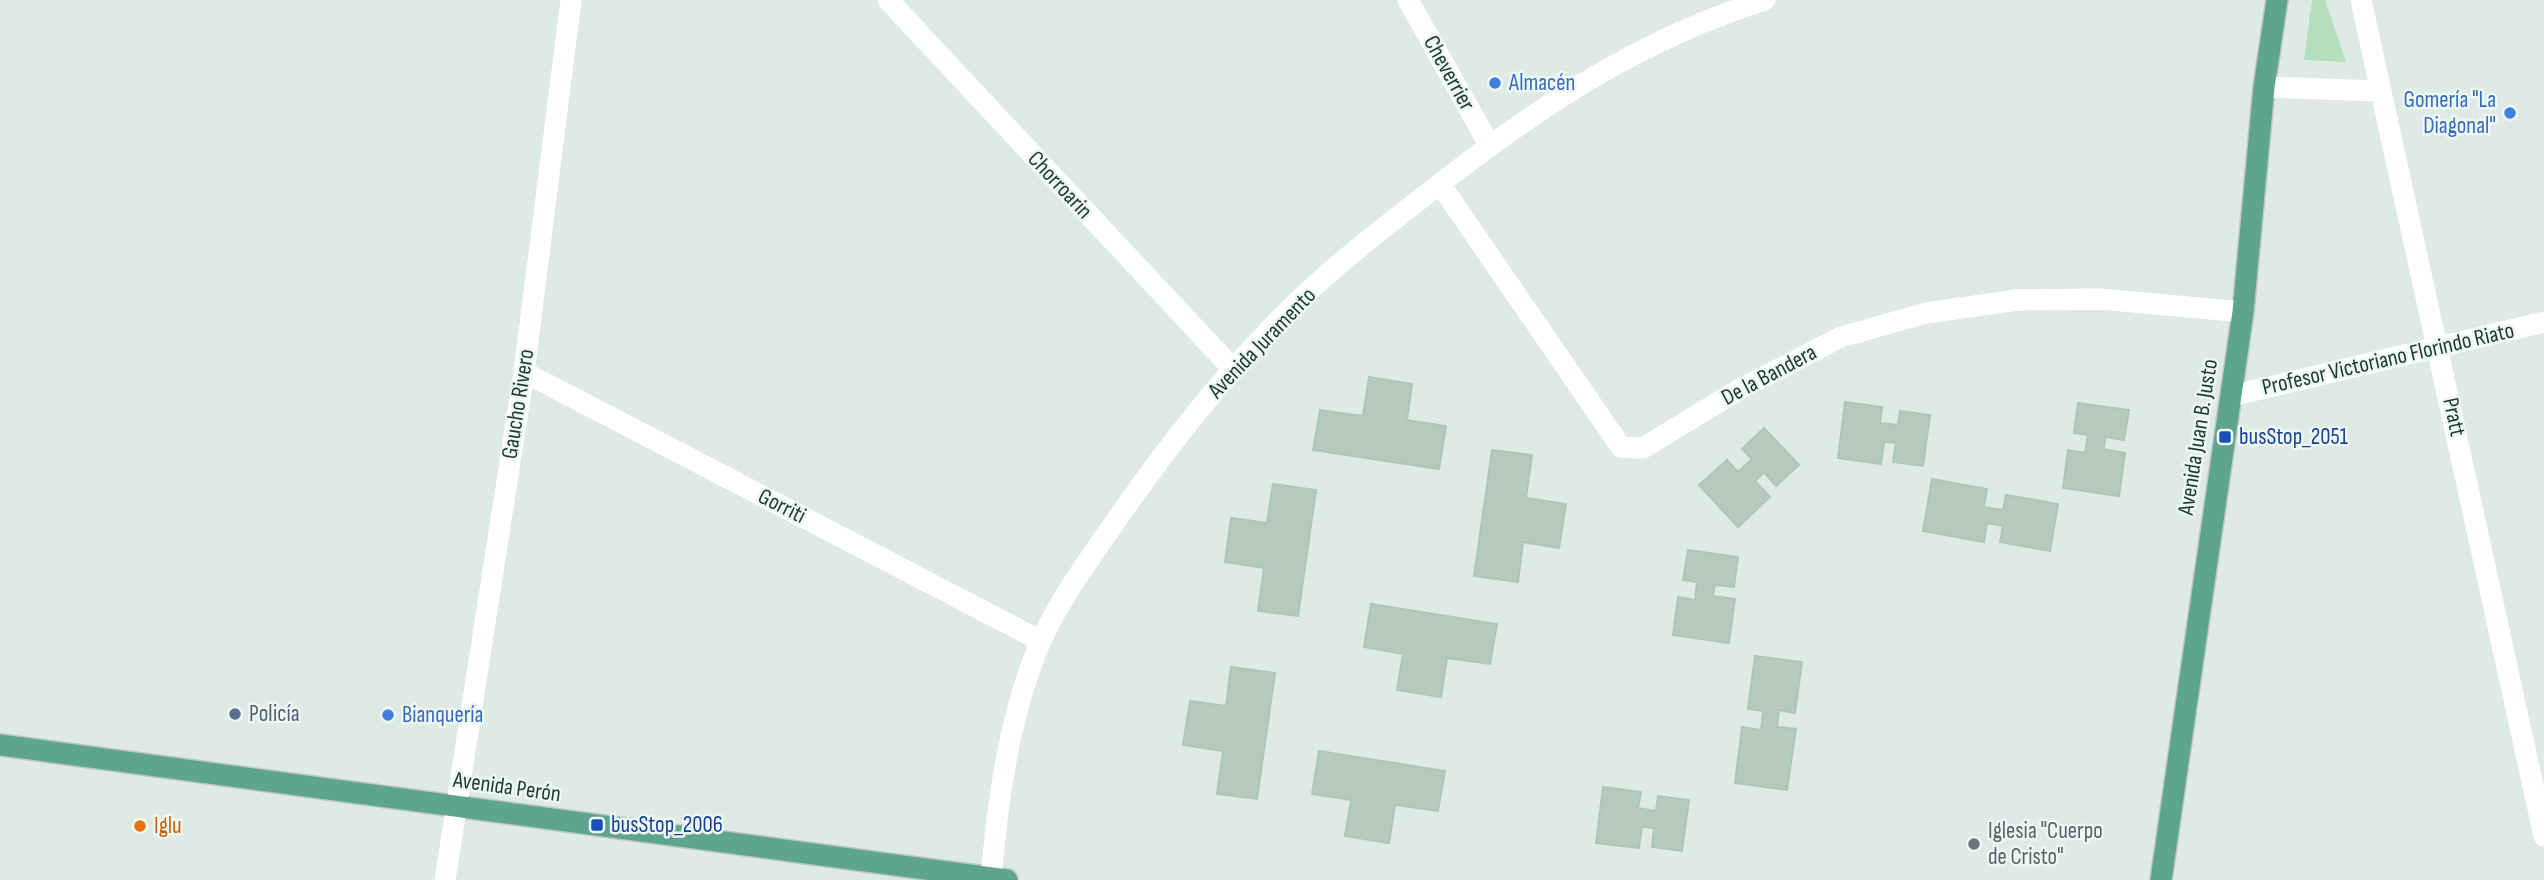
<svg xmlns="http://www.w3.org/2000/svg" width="2544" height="880" font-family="'Sofia Sans Condensed',sans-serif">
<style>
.green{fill:#b3dfbc}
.building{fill:#b5c9bf;stroke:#afc5ba;stroke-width:2}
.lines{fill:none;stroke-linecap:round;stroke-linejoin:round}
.major-casing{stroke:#c0c8c5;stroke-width:24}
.minor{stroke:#fff;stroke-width:21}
.major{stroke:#5da58e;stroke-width:21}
.shop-dot{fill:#3f7fe0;stroke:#eef7f2;stroke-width:2.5}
.transit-dot{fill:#1a4fb4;stroke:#eef7f2;stroke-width:2.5}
.service-dot{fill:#5c6f8a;stroke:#eef7f2;stroke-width:2.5}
.food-dot{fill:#e8710a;stroke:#eef7f2;stroke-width:2.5}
.worship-dot{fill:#6b7280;stroke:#eef7f2;stroke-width:2.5}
.labels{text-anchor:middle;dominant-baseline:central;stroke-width:5;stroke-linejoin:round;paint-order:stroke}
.street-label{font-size:23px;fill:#1d3b31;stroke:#eef7f2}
.shop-label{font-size:23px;fill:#366cbe;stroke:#eef7f2;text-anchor:start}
.transit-label{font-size:23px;fill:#164399;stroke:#eef7f2;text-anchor:start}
.service-label{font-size:23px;fill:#4e5e75;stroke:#eef7f2;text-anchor:start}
.food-label{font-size:23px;fill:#c56008;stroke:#eef7f2;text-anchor:start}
.worship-label{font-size:23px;fill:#5b616d;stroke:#eef7f2;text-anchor:start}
</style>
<rect width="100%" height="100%" fill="#ddebe4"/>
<path class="green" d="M2312 0H2325L2346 62 2304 60Z"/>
<path class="building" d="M1369 377 1412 384 1407 420 1446 426 1439 469 1313 450 1320 410 1363 416Z
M1845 402 1882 407 1880 423 1898 425 1900 411 1930 415 1923 466 1893 462 1896 443 1884 442 1881 464 1838 458Z
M2078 403 2129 410 2124 440 2105 437 2104 449 2125 453 2119 496 2063 488 2068 450 2085 453 2088 435 2074 433Z
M1764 428 1799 465 1776 486 1764 472 1755 481 1770 497 1738 527 1699 485 1727 460 1738 472 1752 459 1742 449Z
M1492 450 1532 455 1526 498 1566 504 1559 548 1523 542 1518 582 1474 576Z
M1932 479 1987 489 1984 507 2003 510 2006 495 2058 504 2050 551 2000 542 2003 526 1987 523 1984 542 1923 531Z
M1273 484 1316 490 1298 616 1258 611 1264 568 1225 562 1231 518 1267 523Z
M1688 550 1738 557 1734 587 1715 585 1713 596 1735 599 1729 643 1673 635 1678 597 1695 600 1697 582 1683 580Z
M1371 604 1497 624 1490 664 1447 658 1441 697 1397 690 1403 654 1364 647Z
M1755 656 1802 662 1795 713 1779 710 1777 727 1796 729 1787 790 1735 783 1742 727 1761 730 1763 711 1748 709Z
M1231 667 1275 673 1257 799 1217 794 1223 751 1183 745 1190 701 1226 706Z
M1319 751 1445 771 1438 811 1395 805 1389 843 1345 836 1351 800 1312 794Z
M1603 787 1641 792 1638 808 1656 811 1658 796 1689 800 1682 851 1652 847 1654 828 1642 827 1639 848 1596 843Z"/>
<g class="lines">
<defs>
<path id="major" d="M0 745 1007 880
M2161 880 2243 312 2264 87 2277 0"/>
</defs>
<use href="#major" class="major-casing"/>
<path class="minor" d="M888 0 1233 369
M1408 0 1490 146
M2361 0 2544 836
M2264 87 2381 91
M1440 184 1621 447 1643 448 1740 389 1841 337 1926 313 2017 300 2100 299 2243 312
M524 372 1041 641
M2231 396 2544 322
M991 878C998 799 1009 716 1040 643 1059 600 1089 560 1115 522 1169 444 1228 369 1296 303 1345 256 1400 215 1454 173 1552 98 1647 37 1765 0
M445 880 524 372 571 0"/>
<use href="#major" class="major"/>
</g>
<g class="shop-dot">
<circle cx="1495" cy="83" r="7"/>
<circle cx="2510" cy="113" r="7"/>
<circle cx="388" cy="715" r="7"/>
</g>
<g class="transit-dot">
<rect x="2218" y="430" width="14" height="14" rx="3.5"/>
<rect x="590" y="818" width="14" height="14" rx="3.5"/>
</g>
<circle class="service-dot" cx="235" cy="714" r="7"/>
<circle class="food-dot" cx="140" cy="826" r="7"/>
<circle class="worship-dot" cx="1974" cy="844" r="7"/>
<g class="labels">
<g class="street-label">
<text transform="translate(1449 73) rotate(61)">Cheverrier</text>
<text transform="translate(1060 185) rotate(47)">Chorroarin</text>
<text transform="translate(1262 343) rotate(-46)">Avenida Juramento</text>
<text transform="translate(2388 359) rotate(-13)">Profesor Victoriano Florindo Riato</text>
<text transform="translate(1769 375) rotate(-28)">De la Bandera</text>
<text transform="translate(518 404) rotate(-81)">Gaucho Rivero</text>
<text transform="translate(2454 417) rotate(78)">Pratt</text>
<text transform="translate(2198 437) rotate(-81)">Avenida Juan B. Justo</text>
<text transform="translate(782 506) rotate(27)">Gorriti</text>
<text transform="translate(507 787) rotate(8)">Avenida Perón</text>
</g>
<g class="shop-label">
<text x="1509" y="83">Almacén</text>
<text x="2496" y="100" text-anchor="end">Gomería "La<tspan x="2496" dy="26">Diagonal"</tspan></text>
<text x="402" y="715">Bianquería</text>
</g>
<g class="transit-label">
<text x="2239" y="437">busStop_2051</text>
<text x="611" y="825">busStop_2006</text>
</g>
<g class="service-label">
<text x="249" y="714">Policía</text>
</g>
<g class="food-label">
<text x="154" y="826">Iglu</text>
</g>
<g class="worship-label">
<text x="1988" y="831">Iglesia "Cuerpo<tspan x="1988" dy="26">de Cristo"</tspan></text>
</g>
</g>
</svg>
